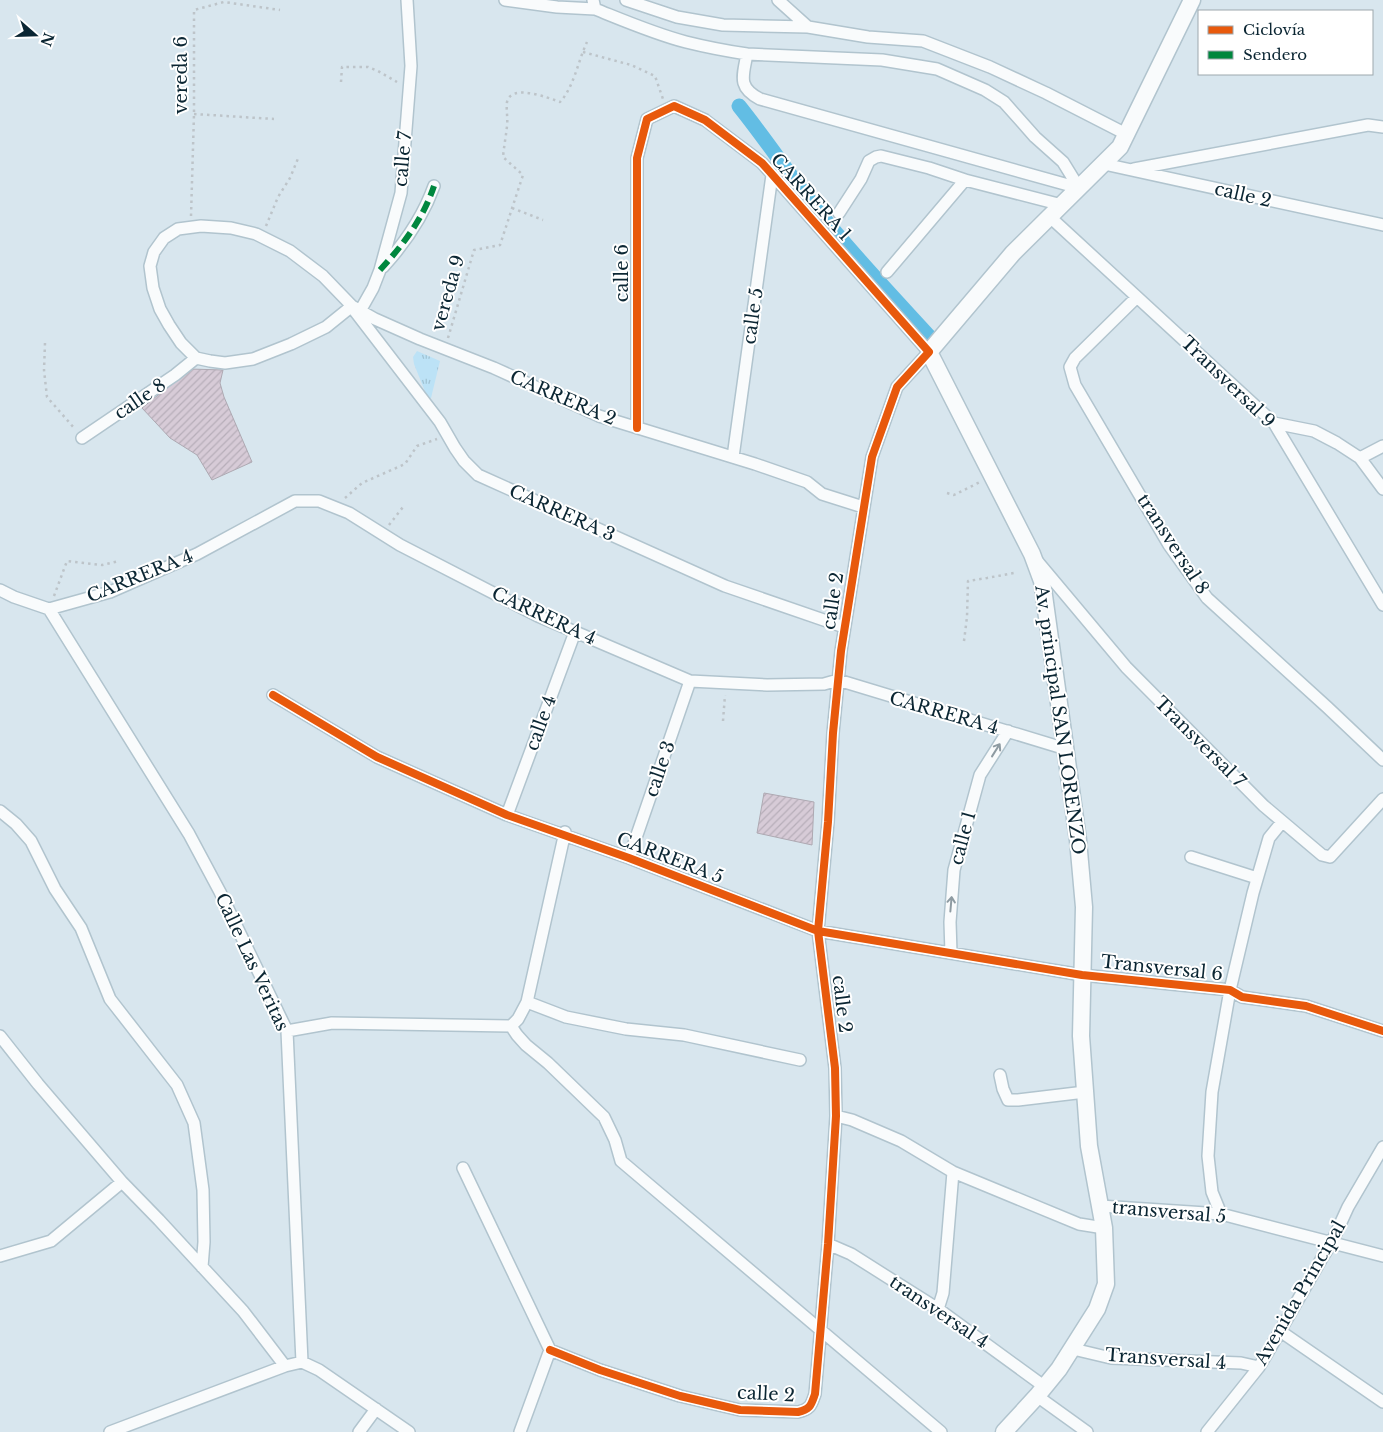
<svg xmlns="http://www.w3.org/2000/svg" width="1383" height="1432" font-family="'Libre Baskerville',serif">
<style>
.park{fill:url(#park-tufts)}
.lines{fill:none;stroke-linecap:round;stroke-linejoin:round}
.canal{stroke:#62bde4;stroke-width:15}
.building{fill:url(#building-hatch);stroke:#aea9b2}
.street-casing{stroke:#b1c4ce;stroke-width:14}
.secondary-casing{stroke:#b1c4ce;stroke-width:19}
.path{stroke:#bdc4c9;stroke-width:2.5;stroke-dasharray:2.5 4;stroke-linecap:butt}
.street{stroke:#f9fbfc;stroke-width:11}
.secondary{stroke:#f9fbfc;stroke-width:16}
.quiet{stroke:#00873e;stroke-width:6;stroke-dasharray:12 6;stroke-linecap:butt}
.cycleway-casing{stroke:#fff;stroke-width:11}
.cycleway{stroke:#e8590c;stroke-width:8}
.oneway{stroke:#8e9ba2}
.labels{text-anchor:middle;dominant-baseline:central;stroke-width:4;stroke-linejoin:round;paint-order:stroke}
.street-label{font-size:18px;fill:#0b2633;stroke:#fff}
</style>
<defs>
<pattern id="park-tufts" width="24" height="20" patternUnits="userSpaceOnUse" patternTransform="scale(1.25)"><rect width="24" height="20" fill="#bce2f6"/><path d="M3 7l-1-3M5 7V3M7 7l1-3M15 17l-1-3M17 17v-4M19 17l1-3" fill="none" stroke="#a0c2d3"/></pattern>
<pattern id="building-hatch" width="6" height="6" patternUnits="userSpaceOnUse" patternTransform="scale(1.25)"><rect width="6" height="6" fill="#d7cbd7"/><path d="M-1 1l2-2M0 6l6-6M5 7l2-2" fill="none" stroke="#b7aeb9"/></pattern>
</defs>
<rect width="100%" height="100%" fill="#d8e6ee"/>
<path class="park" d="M417 351 440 361 431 398 428 399 414 364 413 357Z"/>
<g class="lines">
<path class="canal" d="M739 106C764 137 786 170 810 201 849 251 893 297 936 344"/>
</g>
<path class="building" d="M190 369 223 370 220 383 224 397 252 462 212 480 197 455 170 438 142 408Z
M764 793 814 802 812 845 757 833Z"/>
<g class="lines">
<defs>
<path id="street" d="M505 0 557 7 595 9
M593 0 595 9C625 21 655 34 686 42 706 47 727 51 747 54 743 76 737 87 760 99L1079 188
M626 0 677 17 723 25 808 27 868 37 923 41 990 67 1046 93 1126 134
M778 0 808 27
M747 54 882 60 937 69 985 90 1004 102 1035 137 1063 162 1079 188
M1104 164 1383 225
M1134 169 1368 125 1383 127
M839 213 861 179 869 161 876 157 881 156 929 168 965 180 1062 205
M1050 217 1274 423 1383 605
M383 267C405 243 423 217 434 186
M887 272 965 180
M1137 297 1075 358 1070 367 1075 385 1169 545 1207 598 1327 707 1383 760
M352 306 326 327 291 344 253 359 225 363 210 361 196 358 181 343 169 325 160 309 153 288 150 266 154 252 164 238 178 229 201 226 231 228 256 234 290 251 323 276 352 306 375 319 420 339 494 368 599 416 755 464 807 482 822 494 863 507
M354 310 440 422 455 448 464 461 478 475 725 586 844 627
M360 311 373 288 380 270 401 193 411 66 407 0
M1274 423 1314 431 1337 443 1360 458 1383 446
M82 438 175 375 196 358
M733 457 772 175
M1360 458 1383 489
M1038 562 1126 667 1264 806 1322 855 1330 857 1383 799
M0 590 14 597 49 609
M49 609 110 592 197 554 295 501H319L349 513 400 545 538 616 690 681 767 685 824 684 838 680 1066 749
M49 609 189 834 220 892 287 1031 302 1362
M273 695 377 757 507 815 629 858 818 931 1082 975 1230 990 1242 997 1306 1006 1383 1031
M0 811 16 824 31 841 55 889 81 928 110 999 177 1085 194 1123 203 1190 204 1242 202 1267
M507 815 575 632
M1191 857 1257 878
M629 858 690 681
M951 953 950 922 954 870 980 775 1008 731
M527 1002 566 1017 626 1029 684 1035 800 1060
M511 1026 517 1035 526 1045 548 1063 604 1117 615 1140 621 1161 941 1432
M287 1031 332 1023 511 1026 518 1019 527 1002 565 832
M0 1036 38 1084 122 1182 159 1220 243 1311 285 1366
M1000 1075 1003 1089 1008 1100H1018L1085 1092
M836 1116 852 1120 901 1141 953 1172 1079 1224 1104 1228
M463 1168 550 1350 520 1432
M1100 1206 1221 1214 1383 1256
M1221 1214 1212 1192 1208 1156 1212 1092 1230 990 1253 893 1269 838 1282 822
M828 1244 851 1254 938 1309 1045 1387
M0 1256 51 1241 122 1182
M938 1309 943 1293 953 1172
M1280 1331 1383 1402
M1073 1349 1111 1358 1241 1363 1259 1367
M550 1350 600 1370 680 1396 740 1410 798 1412C811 1409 811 1405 815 1394L828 1244 836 1116 835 1068 818 931 828 822 833 733 841 651 872 457 897 387 929 352 762 163 705 120 674 106 647 119 637 158V428
M1037 1396 1087 1432
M110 1432 285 1366 302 1362 319 1370 409 1432
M359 1432 376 1409
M1207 1432 1259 1367 1272 1345 1322 1258 1332 1242 1348 1207 1383 1147"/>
<path id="secondary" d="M1004 1432 1037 1396 1059 1369 1097 1309 1106 1284 1104 1228 1089 1146 1081 1036 1084 907 1078 840 1042 581 1032 554 929 352 1013 253 1120 147 1192 0"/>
</defs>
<use href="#street" class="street-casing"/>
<use href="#secondary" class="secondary-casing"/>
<path class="path" d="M583 52 631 65 655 76 663 99
M341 82 342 67H368L378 71 397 82
M194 114 274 119
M512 208 543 220
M191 216 194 114V10L224 2 280 10
M266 226 278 197 290 178 299 156
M448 338 474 250 500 245 523 175 503 157C504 146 506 136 507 126 508 118 506 110 507 102 511 83 549 98 560 102 574 87 578 61 587 42
M45 343 44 370 47 397 75 429
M947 493 954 495 980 482
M345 498 362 483 405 464 417 446 437 439
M389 525 403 507
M54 596 67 561 102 565 119 561
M964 641 967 617 968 581 987 578 1014 573
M723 721 725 695"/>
<use href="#street" class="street"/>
<use href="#secondary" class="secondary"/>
<path class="quiet" d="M380 270C403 245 423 219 434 186"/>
<defs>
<path id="cycleway" d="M273 695 377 757 507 815 629 858 818 931 1082 975 1230 990 1242 997 1306 1006 1383 1031
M550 1350 600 1370 680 1396 740 1410 798 1412C811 1409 811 1405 815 1394L828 1244 836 1116 835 1068 818 931 828 822 833 733 841 651 872 457 897 387 929 352 762 163 705 120 674 106 647 119 637 158V428"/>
</defs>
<use href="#cycleway" class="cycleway-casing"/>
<use href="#cycleway" class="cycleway"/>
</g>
<defs><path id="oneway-shaft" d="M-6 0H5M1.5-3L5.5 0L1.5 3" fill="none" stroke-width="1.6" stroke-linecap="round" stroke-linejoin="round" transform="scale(1.25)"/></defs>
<g class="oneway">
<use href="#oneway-shaft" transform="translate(996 750) rotate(-58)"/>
<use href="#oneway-shaft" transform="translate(951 904) rotate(-85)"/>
</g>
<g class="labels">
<g class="street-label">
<text transform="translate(181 75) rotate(-90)">vereda 6</text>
<text transform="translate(403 159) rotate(-85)">calle 7</text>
<text transform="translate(1243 195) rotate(13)">calle 2</text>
<text transform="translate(811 197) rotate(48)">CARRERA 1</text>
<text transform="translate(622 273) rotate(-90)">calle 6</text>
<text transform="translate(448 293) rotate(-74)">vereda 9</text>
<text transform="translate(753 316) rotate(-82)">calle 5</text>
<text transform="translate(1228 382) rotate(44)">Transversal 9</text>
<text transform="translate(563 398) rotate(23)">CARRERA 2</text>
<text transform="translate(140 399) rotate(-34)">calle 8</text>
<text transform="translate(562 513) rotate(24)">CARRERA 3</text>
<text transform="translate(1173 544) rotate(57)">transversal 8</text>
<text transform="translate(140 576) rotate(-22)">CARRERA 4</text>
<text transform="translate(833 601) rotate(-81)">calle 2</text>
<text transform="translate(544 616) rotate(25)">CARRERA 4</text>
<text transform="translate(944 713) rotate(16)">CARRERA 4</text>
<text transform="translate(1060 720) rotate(82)">Av. principal SAN LORENZO</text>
<text transform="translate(541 723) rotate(-70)">calle 4</text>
<text transform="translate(1200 742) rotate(45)">Transversal 7</text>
<text transform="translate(660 769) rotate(-71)">calle 3</text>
<text transform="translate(963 838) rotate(-75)">calle 1</text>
<text transform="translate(670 858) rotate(21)">CARRERA 5</text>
<text transform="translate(252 962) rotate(65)">Calle Las Veritas</text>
<text transform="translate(1162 968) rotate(6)">Transversal 6</text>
<text transform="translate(842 1004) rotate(83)">calle 2</text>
<text transform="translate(1169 1212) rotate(5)">transversal 5</text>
<text transform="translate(1300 1293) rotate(-60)">Avenida Principal</text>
<text transform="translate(939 1312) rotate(34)">transversal 4</text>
<text transform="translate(1166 1359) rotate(4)">Transversal 4</text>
<text transform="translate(766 1394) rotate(3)">calle 2</text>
</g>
</g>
<rect x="1198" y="10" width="175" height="65" fill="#ffffff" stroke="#9da8ad"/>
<rect x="1208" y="26" width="25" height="8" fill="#e8590c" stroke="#9da8ad"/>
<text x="1243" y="35" font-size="15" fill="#0b2633">Ciclovía</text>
<rect x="1208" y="51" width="25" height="8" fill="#00873e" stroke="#9da8ad"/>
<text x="1243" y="60" font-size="15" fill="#0b2633">Sendero</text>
<g transform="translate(35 35) rotate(110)" stroke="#ffffff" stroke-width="4" paint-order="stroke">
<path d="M0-4L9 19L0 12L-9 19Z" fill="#0b2633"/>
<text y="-8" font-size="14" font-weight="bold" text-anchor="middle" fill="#0b2633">N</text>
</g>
</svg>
